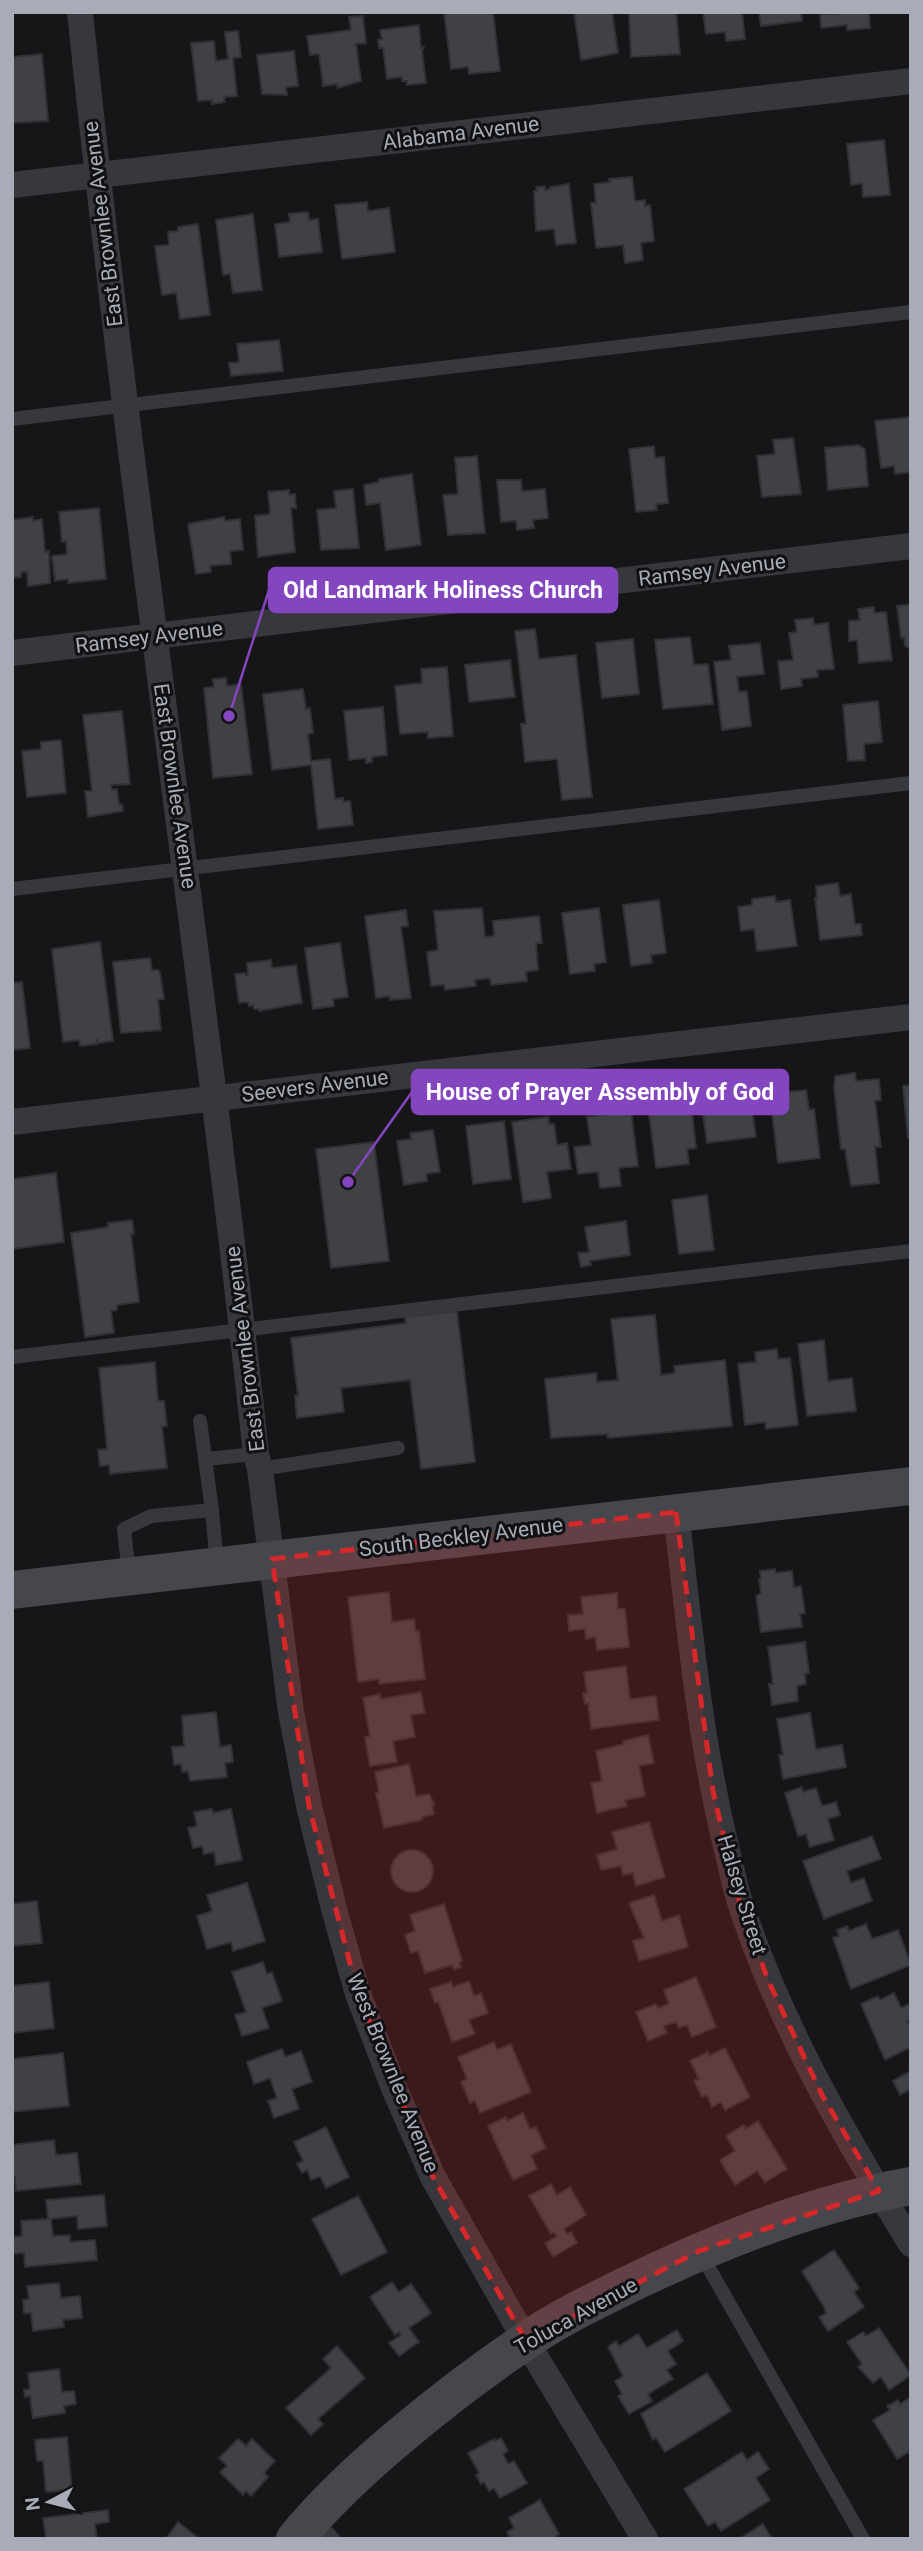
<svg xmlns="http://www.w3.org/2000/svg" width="923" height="2551" font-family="Roboto,sans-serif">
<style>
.building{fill:#404145;stroke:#313034;stroke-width:2}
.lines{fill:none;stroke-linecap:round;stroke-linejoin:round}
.lane{stroke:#37383d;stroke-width:14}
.street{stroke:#37383d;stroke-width:26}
.secondary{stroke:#45474d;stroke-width:38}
.marked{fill:#d62828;fill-opacity:0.2;stroke:#d62828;stroke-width:5;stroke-dasharray:14 9;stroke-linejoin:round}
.labels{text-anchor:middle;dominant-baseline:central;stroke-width:6;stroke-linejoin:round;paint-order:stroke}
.street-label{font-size:21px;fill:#a8acb9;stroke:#111113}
.leader{fill:none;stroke:#8446be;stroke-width:2.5}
.callout-dot{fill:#8446be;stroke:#111113;stroke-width:2.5}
.callout{fill:#8446be;stroke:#8446be;stroke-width:2.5}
.callout-label{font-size:23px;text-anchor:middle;font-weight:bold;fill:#fff}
</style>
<rect width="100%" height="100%" fill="#161618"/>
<path class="building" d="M444 12H493L500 71 469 74 468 67 451 69Z
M574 12H612L618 53 581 60Z
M629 12H676L680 54 631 57Z
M703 12H742L745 39 726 41 725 32 706 34Z
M759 12H801L802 21 761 26Z
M869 12 870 28 847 30V25L821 28 820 14Z
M363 16 366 43 356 44 361 81 338 88 337 84 323 86 319 54 310 55 307 36 351 30 349 17Z
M419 25 421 48 424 47 422 51 426 83 407 85V81H402V77L387 79 383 48H379L378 40 382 39 380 30Z
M238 31 241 57 233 58 237 96 224 97 225 102 212 104V100L198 101 191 43 214 41 216 61 228 59 225 32Z
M294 51 298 86 286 87 287 95 262 94 257 55Z
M42 54 48 121 12 123V57Z
M884 140 890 195 863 197 862 183 851 185 847 144Z
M632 177 635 201 645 200V206L650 205 654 241 641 243 643 260 625 263 623 245 596 248 591 203H596L594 184 610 182 609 179Z
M569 184 576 243 556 245 554 229 536 231 534 191H537L536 187 545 186V190L550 189V187Z
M367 202 368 211 389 208 395 252 342 259 335 205Z
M308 212 309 220 318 219 322 252 279 257 275 224 290 222 289 214Z
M253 214 262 290 233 293 230 274 223 275 216 220Z
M198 224 210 315 180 319 176 293 162 295 155 246 169 245 168 232 178 231V227Z
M279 340 283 371 231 376 229 363 239 362 237 344Z
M911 417V472L895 474 894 466 881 468 875 421Z
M793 438 801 494 762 497 757 456 775 454 773 440Z
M858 445 865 449 868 486 828 490 825 448Z
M654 446 655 458 664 457 668 503 656 504 657 510 636 512 629 449Z
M477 456 485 533 448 535 443 495 458 494 455 458Z
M412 474 421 545 386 550 380 503 366 505 364 485 379 482V479Z
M497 480H521L522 491 545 489 548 518 533 520 534 528 517 530 516 521 501 522Z
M353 489 359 548 321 550 317 510 336 508 334 491Z
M289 490V495L295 494 296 508H291L295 552 258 557 255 516 270 514 268 492Z
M99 508 106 579 68 583V579L55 581 52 556 67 554 66 541 62 542 59 512Z
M33 517V521L42 519 45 552 49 551 50 583 28 586 27 572H21V577L12 578V520Z
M224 517 225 521 240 519 243 550 230 551 231 564 210 566 211 572 196 574 188 524Z
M911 604V649L905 646 904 637 901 638 897 606Z
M874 607V613L886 612 892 660 859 663 857 640 849 641V621L860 620 858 609Z
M813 618 814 625 828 623 834 669 817 670 818 677 801 679 802 686 781 689 778 661 793 660 789 633 797 632 795 620Z
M535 629 539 659 576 655 592 797 562 800 557 759 525 762 521 724H526L515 631Z
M690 637 694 665 708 664 713 704 663 709 655 640Z
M633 639 639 694 602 698 596 643Z
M760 643 764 674 737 677 739 692 747 691 751 726 722 730 714 662 731 660 729 646Z
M510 660 515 697 469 702 465 665Z
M447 667 453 736 428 738V732L400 734 395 686 422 683 421 669Z
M226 678 227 686 241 684 252 774 213 778 204 688 214 687 213 679Z
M303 689 306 709 310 708 313 733 308 734 311 761 330 759 335 799 343 798V802L350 801 353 825 318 829 311 765 272 770 263 694Z
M878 701 882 742 864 744 865 760 848 761 843 705Z
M383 707 387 755 372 757V762L366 763V758L349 760 344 711Z
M122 711 130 784 111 785 112 790 117 789 119 805 122 804 123 811 88 817 85 791H92L83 715Z
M61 740 66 793 27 797 22 751 41 749V742Z
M838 883 840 896 851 894 855 924H861L862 935 820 940 815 898H817L816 886Z
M775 896 776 902 790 900 797 946 757 951 754 929 741 931 738 907 752 905V899Z
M659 900 666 953 651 955 652 963 631 966 623 905Z
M482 908 485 937 494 936 493 921 539 916 542 943H536L538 970 526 972 527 981 491 985 490 978 475 980 476 986 445 990 444 985 431 986 427 952 438 950 434 911Z
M599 908 606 962 594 964 595 971 570 974 562 913Z
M406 910 408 926 401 927 411 998 390 1000V996L376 998 365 916Z
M100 942 113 1041 99 1043 97 1039V1044L80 1046 79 1040 63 1042 52 949Z
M340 943 348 997 333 999 334 1006 313 1009 305 948Z
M150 958 152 970H158L160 973 164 999 158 1000 161 1030 121 1033 113 962Z
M271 960 272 968 296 965 302 1003 259 1011V1009H254L253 1005 249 1006 248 1002 239 1003 235 974 245 973 246 975H248L247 963Z
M22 982 30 1048 12 1050V983Z
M855 1073 856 1081 879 1079 881 1100 875 1101 881 1147H875L879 1183 851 1186 845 1149H841L834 1087 835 1076Z
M911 1085V1137L908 1138 903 1086Z
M806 1090 809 1110 814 1109 820 1158 778 1163 772 1113 781 1112 778 1093Z
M714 1097 715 1106 751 1102 756 1137 707 1143 701 1099Z
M674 1099 675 1104 691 1102 696 1148 687 1149 689 1164 656 1168 648 1106 662 1105 663 1100Z
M631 1111 638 1166 619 1168 621 1186 600 1188 598 1172 578 1174 574 1147 591 1145 587 1117Z
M548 1117 549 1124H554L557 1145 567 1143 571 1169 547 1172 551 1198 523 1202 512 1122Z
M504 1121 511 1179 473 1184 466 1126Z
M433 1130 440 1172 426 1174 427 1181 404 1185 397 1141 411 1139 410 1133Z
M374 1142 389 1261 331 1268 316 1149Z
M56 1173 64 1242 12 1249V1179Z
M707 1195 714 1250 679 1254 672 1200Z
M132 1220 134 1234H131L139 1302 117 1305V1310L111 1311 114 1333 85 1337 71 1233 108 1227V1223Z
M626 1221 630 1255 590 1261 591 1265 581 1267 578 1253 589 1252 585 1227Z
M457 1311 475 1462 421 1469 410 1380 341 1388 344 1412 297 1418 295 1396H298L291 1338 406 1323 405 1317Z
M655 1315 661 1375 675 1373 674 1366 725 1360 732 1426 608 1438V1434L551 1438 545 1379 596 1373 597 1382 618 1380 611 1319Z
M824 1340 828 1381 852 1378 856 1411 807 1416 798 1344Z
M777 1349 778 1359 790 1358 798 1425 766 1429 765 1422 745 1425 738 1364 756 1362 755 1352Z
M155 1362 158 1401H164L167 1426 162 1427 167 1468 110 1474 109 1465 100 1466 98 1450 107 1449 99 1368Z
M775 1569 776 1573 792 1571 794 1587 801 1586 805 1613 800 1614 802 1627 761 1632 756 1596 761 1593 759 1579H761L760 1571Z
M389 1592 392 1622 414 1619 416 1632 419 1631 425 1679 379 1684V1679L358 1682 348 1597Z
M617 1593 618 1609H625L629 1647 597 1650 595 1637 586 1639 585 1629 569 1631 568 1615 583 1614 581 1597Z
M805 1642 809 1673 805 1674 806 1684 797 1686 798 1701 772 1705 769 1684H773L768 1647Z
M626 1666 630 1699 656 1696 659 1720 591 1729 588 1703 585 1704 583 1693H587L584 1672Z
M421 1692 425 1713 411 1715 415 1737 393 1741 397 1762 370 1766 365 1737 370 1736 363 1698 380 1694 381 1699Z
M216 1712 220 1747 231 1745 233 1762 225 1763 227 1777 190 1781 188 1771 182 1772 181 1764 174 1765 172 1747 184 1746 182 1716Z
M810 1713 816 1749 842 1745 846 1767 783 1779 779 1755H783L777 1719Z
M648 1735 654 1763 639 1766 645 1796 625 1800 627 1806 597 1813 591 1783 602 1781 596 1751 624 1744 623 1741Z
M409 1764 416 1796 429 1794 435 1805 432 1806 434 1814 422 1817V1820L384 1828 376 1793 379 1792 375 1772Z
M802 1787 803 1792 816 1788 822 1806 836 1802 840 1815 828 1819 834 1840 810 1847 806 1834 798 1836 785 1793Z
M212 1809 213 1813 231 1809 242 1860 216 1865 214 1852 204 1854 202 1846 193 1848 188 1828 197 1826 194 1812Z
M649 1822 665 1877 636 1886 633 1873 623 1875 621 1866 601 1870 597 1855 617 1849 612 1832Z
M872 1836 881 1859 847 1871 851 1883 864 1878 872 1901 824 1919 803 1861Z
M391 1871a21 21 0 1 1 42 0a21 21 0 1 1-42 0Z
M247 1883 265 1941 233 1951 231 1942 207 1949 197 1916 212 1911 207 1895Z
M654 1895 662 1921 679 1915 688 1947 639 1961 633 1941 644 1938 629 1903Z
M37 1901 42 1943 12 1946V1904Z
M444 1904 462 1961 459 1962 461 1967 454 1970 452 1965 425 1973 418 1951 411 1953 405 1935 415 1931 410 1915Z
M866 1924 872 1939 898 1930 911 1965 851 1989 833 1938 839 1936 837 1930 847 1926 849 1931Z
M263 1962 267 1974 272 1972 282 2001 262 2008 269 2028 242 2036 235 2015 246 2012 232 1972Z
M696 1977 716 2027 692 2037 687 2025 679 2028 676 2022 664 2026 667 2033 648 2041 636 2012 656 2004 658 2008 669 2004 664 1990Z
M469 1981 474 1996 481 1993 488 2013 469 2020 475 2034 452 2042 438 2001 435 2003 430 1989 451 1982 453 1987Z
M49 1982 54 2028 12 2033V1986Z
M894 1993 901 2008 911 2003V2020L907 2021 911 2028V2047L885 2060 861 2004 878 1996 880 2000Z
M494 2042 497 2050 511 2044 531 2092 480 2113 475 2101 470 2103 461 2082 467 2079 458 2057Z
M725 2048 750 2097 725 2110 721 2102 712 2107 707 2095 702 2097 694 2081 699 2079 690 2061 708 2052 709 2056Z
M282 2049 285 2057 301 2051 312 2082 292 2089 299 2109 274 2118 268 2101 277 2098 270 2078 254 2084 247 2062Z
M63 2053 69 2106 12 2112V2059Z
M911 2071V2089L900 2095 893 2081Z
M523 2113 530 2129 536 2127 546 2148 531 2155 537 2169 513 2180 488 2126 506 2117 507 2121Z
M758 2121 787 2169 765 2182 757 2171 735 2185 720 2160 735 2151 726 2136 744 2125 746 2129Z
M326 2127 349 2177 326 2188 320 2176 311 2180 307 2170 302 2173 297 2164 303 2161 294 2142Z
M54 2140 56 2155 77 2153 81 2184 16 2191 15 2177 12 2178V2145Z
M551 2184 557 2195 570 2187 586 2215 564 2229 567 2234 571 2232 577 2243 553 2257 545 2243 557 2236 554 2232 551 2234 529 2196Z
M104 2195 107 2226 78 2229 77 2216 51 2219 53 2236 70 2235V2242L95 2240 97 2260 25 2267 24 2253 12 2254V2237L22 2236 21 2221 48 2219 46 2200Z
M358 2196 387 2252 341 2275 312 2219Z
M834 2250 859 2288 854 2292 864 2307 828 2331 819 2317 826 2313 824 2307 802 2271Z
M392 2282 399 2292 411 2284 431 2313 409 2328 419 2342 399 2356 389 2343 401 2335 399 2332 395 2335 370 2297Z
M59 2283 61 2298 80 2296 82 2318 63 2320 64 2327 33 2331 31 2313H24L23 2300 29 2299 27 2286Z
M879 2328 911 2375 889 2390 881 2377 873 2383 858 2367 862 2364 847 2342 863 2332 866 2336Z
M677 2330 683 2341 668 2351 676 2364 667 2370 673 2379 648 2394 652 2401 629 2414 618 2396 622 2394 615 2381 623 2376 608 2347 616 2341 619 2346 638 2334 647 2348Z
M337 2346 365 2378 318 2419 323 2424 311 2435 286 2408 331 2368 323 2359Z
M59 2369 62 2392 74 2391 76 2404 64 2406 65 2413 33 2418 30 2396 25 2397 24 2390 30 2389 28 2373Z
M707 2373 731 2411 665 2452 656 2438 653 2440 641 2414Z
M911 2397V2455L909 2452 897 2459 873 2420 890 2410 887 2406 898 2400 900 2404Z
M67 2437 72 2490 46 2492 43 2461H37L35 2440Z
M501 2438 508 2451 503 2454 508 2464 514 2461 527 2483 500 2498 494 2488 489 2491 484 2482 481 2484 476 2475 479 2473 468 2453 494 2439 495 2441Z
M238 2439 246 2446 252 2439 275 2461 264 2473 268 2477 251 2496 246 2491 243 2495 220 2472 227 2466 219 2458Z
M742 2452 747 2460 758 2452 769 2469 756 2478 770 2500 721 2531 715 2522 708 2526 684 2489Z
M540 2500 559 2534 553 2539H511L507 2532 514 2528 509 2518Z
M108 2510 109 2522 95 2524 97 2539H46L43 2518Z
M178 2522 192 2533 200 2539H166Z
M763 2524 772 2539H739Z"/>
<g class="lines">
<path class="lane" d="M12 419 911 312
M12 889 911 783
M12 1357 911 1251
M200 1421 212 1510
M206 1459 256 1454
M260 1469 398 1448
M129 1574 124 1529 151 1516 212 1510 217 1566
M701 2254 863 2539
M315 2519 333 2539"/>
<path class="street" d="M80 12C130 494 204 973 256 1454L260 1469 291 1712 309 1806 334 1909 358 1994 394 2088 433 2177 526 2341 645 2539
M12 185 911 81
M12 653 911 546
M12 1122 911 1017
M676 1512C689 1623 699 1734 725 1842 730 1861 733 1880 739 1899 779 2024 843 2133 911 2244"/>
<path class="secondary" d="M12 1590 911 1486
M295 2539C328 2499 365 2465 405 2432 443 2400 483 2370 524 2342 560 2317 601 2298 640 2279 727 2238 816 2203 911 2186"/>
</g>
<path class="marked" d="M676 1512 713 1791 738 1897 768 1980 822 2095 879 2191 699 2251 526 2341 433 2177 358 1994 309 1806 272 1559Z"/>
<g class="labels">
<g class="street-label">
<text transform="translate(461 133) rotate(-7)">Alabama Avenue</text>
<text transform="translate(103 224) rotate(-97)">East Brownlee Avenue</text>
<text transform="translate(712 570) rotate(-7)">Ramsey Avenue</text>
<text transform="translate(149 637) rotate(-7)">Ramsey Avenue</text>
<text transform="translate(175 786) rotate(82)">East Brownlee Avenue</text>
<text transform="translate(315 1086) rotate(-7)">Seevers Avenue</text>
<text transform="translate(245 1349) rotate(-97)">East Brownlee Avenue</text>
<text transform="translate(461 1537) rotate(-7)">South Beckley Avenue</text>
<text transform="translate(742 1895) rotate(73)">Halsey Street</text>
<text transform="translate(393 2073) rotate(68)">West Brownlee Avenue</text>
<text transform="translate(576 2316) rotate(-29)">Toluca Avenue</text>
</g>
</g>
<path class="leader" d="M229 716L269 590M348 1182L412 1092"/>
<g class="callout-dot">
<circle cx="229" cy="716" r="7"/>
<circle cx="348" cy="1182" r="7"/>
</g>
<g class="callout">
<rect x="269" y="568" width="348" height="44" rx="7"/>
<rect x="412" y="1070" width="376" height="44" rx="7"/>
</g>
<g class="callout-label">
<text x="443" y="598">Old Landmark Holiness Church</text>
<text x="600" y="1100">House of Prayer Assembly of God</text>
</g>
<rect width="923" height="2551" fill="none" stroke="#a8acb9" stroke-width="28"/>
<g transform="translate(49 2502) rotate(263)" stroke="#111113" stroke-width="5" paint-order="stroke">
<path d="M0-5L12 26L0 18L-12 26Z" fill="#a8acb9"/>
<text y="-10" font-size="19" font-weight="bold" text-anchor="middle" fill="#a8acb9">N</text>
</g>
</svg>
